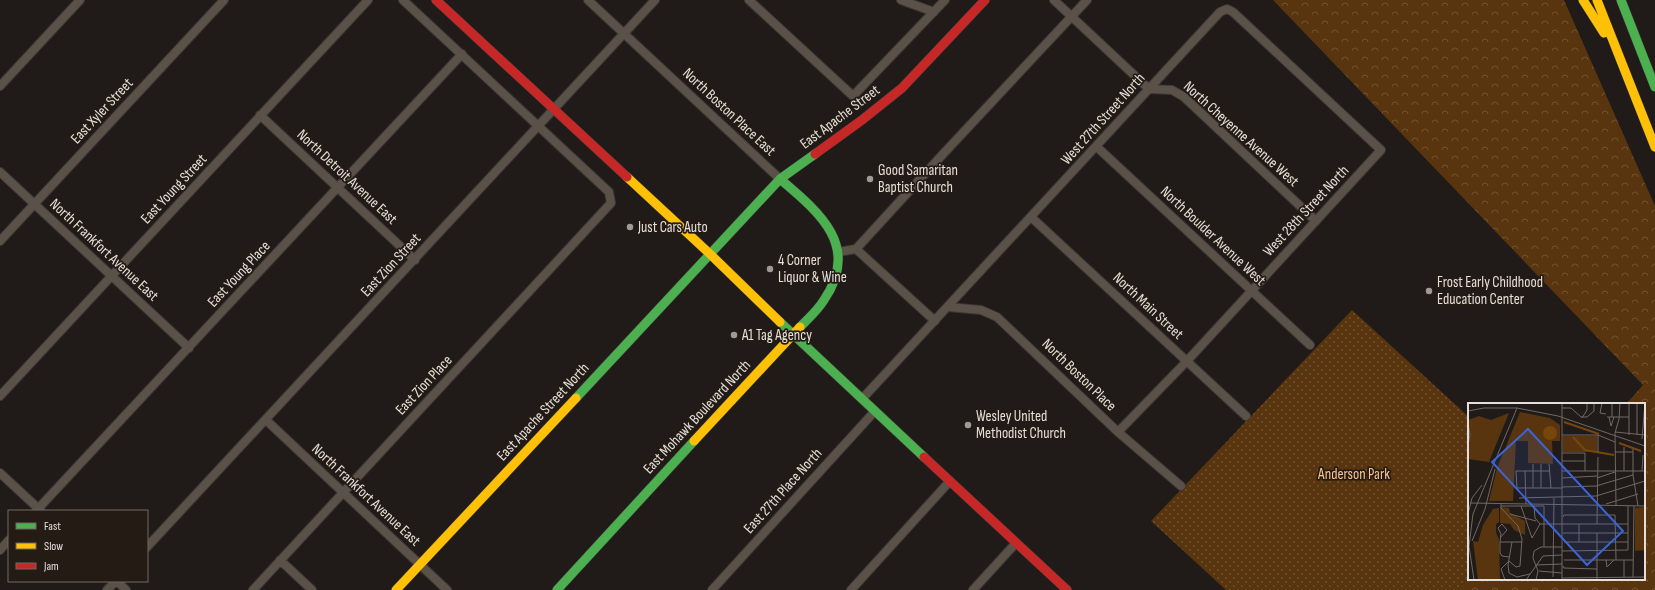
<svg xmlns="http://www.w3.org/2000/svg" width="1655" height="590" font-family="'Sofia Sans Condensed',sans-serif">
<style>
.grass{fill:url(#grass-dots)}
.forest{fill:url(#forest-crowns)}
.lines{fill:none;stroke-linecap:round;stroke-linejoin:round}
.street-casing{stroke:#3b3634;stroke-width:10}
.fast-casing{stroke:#3b3634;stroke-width:10}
.slow-casing{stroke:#3b3634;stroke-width:10}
.jam-casing{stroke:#3b3634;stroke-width:10}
.street{stroke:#5a5149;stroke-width:8}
.fast{stroke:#4caf50;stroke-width:9}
.slow{stroke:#ffc107;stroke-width:9}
.jam{stroke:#c62828;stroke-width:9}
.poi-dot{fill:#a09a96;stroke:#231b14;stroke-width:1.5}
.labels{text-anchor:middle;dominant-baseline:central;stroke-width:3.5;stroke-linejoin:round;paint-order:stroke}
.street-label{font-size:15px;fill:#e5dfda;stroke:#231b14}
.poi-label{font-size:15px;fill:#e5dfda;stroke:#231b14;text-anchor:start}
.park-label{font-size:15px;fill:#fdc490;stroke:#231b14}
.inset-river{fill:none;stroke:#76460c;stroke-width:2}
.inset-road{fill:none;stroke:#6f6966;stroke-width:1}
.view{fill:#3b64d8;fill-opacity:0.15;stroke:#3b64d8;stroke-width:2}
.inset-edge{fill:none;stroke:#e5dfda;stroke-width:2}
</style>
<defs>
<pattern id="grass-dots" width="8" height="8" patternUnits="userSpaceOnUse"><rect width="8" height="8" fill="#58350e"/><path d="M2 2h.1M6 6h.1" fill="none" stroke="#705230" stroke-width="1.8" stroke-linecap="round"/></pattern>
<pattern id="forest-crowns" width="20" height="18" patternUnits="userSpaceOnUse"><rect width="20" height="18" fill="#58350e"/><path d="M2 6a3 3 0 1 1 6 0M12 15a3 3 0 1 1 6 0" fill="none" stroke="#705230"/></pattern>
</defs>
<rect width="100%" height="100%" fill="#201b18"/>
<path class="grass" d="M1352 310 1469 417V576L1457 590H1226L1151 521Z"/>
<path class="forest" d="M1273 0H1564L1655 206V590H1457L1469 576V579H1644V404H1626L1643 385Z"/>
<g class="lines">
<defs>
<path id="street" d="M588 0 780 179
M749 0 853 96 945 0
M901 0 934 12
M1054 0 1149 89 1172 90 1184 97 1316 221
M0 86 80 0
M260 115 415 260
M1097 147 1310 345
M0 172 189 348
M1031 217 1246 416
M0 241 224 0
M856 249 935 321
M838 252 856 249 944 153 1087 0
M948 307 981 310 997 317 1118 432 1181 486
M0 396 368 0
M862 399 1220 12 1227 9 1233 12 1381 150 1187 361 1118 432
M266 420 447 590
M0 473 41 511
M36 511 462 54
M147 547 655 0
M0 550 9 540
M280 560 312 590
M117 581 126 590
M107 590 116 581
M253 590 611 203 609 192 403 0
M712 590 875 411
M851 590 950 481
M973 590 1016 543"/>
<path id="fast" d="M1621 0 1655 87
M780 179C819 212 861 246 824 300 818 310 808 319 800 327
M780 322 924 457
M576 398 780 179 815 154
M557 590 694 441"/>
<path id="slow" d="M1583 0 1604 33
M1597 0 1655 147
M627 177 710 254 780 322
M694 441 800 327
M396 590 576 398"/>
<path id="jam" d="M436 0 627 177
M815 154 862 120 902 88 985 0
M924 457 1067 590"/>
</defs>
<use href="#street" class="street-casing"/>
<use href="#fast" class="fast-casing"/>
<use href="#slow" class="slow-casing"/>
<use href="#jam" class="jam-casing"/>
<use href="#street" class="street"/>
<use href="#fast" class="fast"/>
<use href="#slow" class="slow"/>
<use href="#jam" class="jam"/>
</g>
<g class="poi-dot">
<circle cx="870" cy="179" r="4"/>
<circle cx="630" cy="227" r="4"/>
<circle cx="770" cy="269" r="4"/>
<circle cx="1429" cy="291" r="4"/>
<circle cx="734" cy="335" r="4"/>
<circle cx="968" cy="425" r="4"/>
</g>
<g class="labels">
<g class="street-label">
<text transform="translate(102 111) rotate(-47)">East Xyler Street</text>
<text transform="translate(729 112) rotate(43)">North Boston Place East</text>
<text transform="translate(840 117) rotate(-37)">East Apache Street</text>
<text transform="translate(1103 119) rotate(-48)">West 27th Street North</text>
<text transform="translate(1241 134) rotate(42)">North Cheyenne Avenue West</text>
<text transform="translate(347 177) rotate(43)">North Detroit Avenue East</text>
<text transform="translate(174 189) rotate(-47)">East Young Street</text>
<text transform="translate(1306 211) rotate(-47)">West 28th Street North</text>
<text transform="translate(1213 236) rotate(43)">North Boulder Avenue West</text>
<text transform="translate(104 250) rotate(43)">North Frankfort Avenue East</text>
<text transform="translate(391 265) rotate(-47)">East Zion Street</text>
<text transform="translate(239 274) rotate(-47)">East Young Place</text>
<text transform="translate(1148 306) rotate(43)">North Main Street</text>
<text transform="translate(1079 375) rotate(44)">North Boston Place</text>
<text transform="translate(424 385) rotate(-47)">East Zion Place</text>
<text transform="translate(543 412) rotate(-47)">East Apache Street North</text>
<text transform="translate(697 417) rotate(-47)">East Mohawk Boulevard North</text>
<text transform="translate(783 491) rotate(-48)">East 27th Place North</text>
<text transform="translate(366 495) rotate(43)">North Frankfort Avenue East</text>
</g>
<g class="poi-label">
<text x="878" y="170">Good Samaritan<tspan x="878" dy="17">Baptist Church</tspan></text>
<text x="638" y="227">Just Cars Auto</text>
<text x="778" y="260">4 Corner<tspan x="778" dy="17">Liquor &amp; Wine</tspan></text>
<text x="1437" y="282">Frost Early Childhood<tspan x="1437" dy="17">Education Center</tspan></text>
<text x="742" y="335">A1 Tag Agency</text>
<text x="976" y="416">Wesley United<tspan x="976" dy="17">Methodist Church</tspan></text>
</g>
<g class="park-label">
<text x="1354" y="474">Anderson Park</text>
</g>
</g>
<g transform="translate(1468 403)">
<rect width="177" height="177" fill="#201b18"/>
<path d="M41 10 21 59 0 56V17L11 13 23 17ZM72 22H92V38H84L85 61 60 60V38H72ZM177 104V147L167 148V105Z" fill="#58350e"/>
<path d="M52 9 82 15 92 22H72V38H48L45 98H21L29 65ZM32 104 41 105 42 110 57 118V132L46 127 42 121 32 120ZM31 105V119L28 121V130L31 136 32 177H10L5 138 10 139 15 122 25 106Z" fill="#58350e"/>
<path d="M95 33H129V49H95Z" fill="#58350e"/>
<path d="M75 30a7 7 0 1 1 14 0a7 7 0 1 1-14 0Z" fill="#76460c"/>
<path class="inset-river" d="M96 19 131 31M105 34 117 47 146 52M151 40 173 48"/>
<path class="inset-road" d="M134 0 132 10 138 11M161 0H176M169 0V32M94 5H103L113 14H119L126 8V0M0 8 16 5H49M139 14H161M141 14 143 23 146 14M144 14V0M114 15 119 7V0M0 20 2 32 0 42M147 29 177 32M94 32H130L147 39M130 32V49M161 32V0M174 36 177 0M156 44V68M165 46V72L170 103M147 49H165M94 50H117V68M94 58H117M65 61V85M73 61V85M81 61 83 85M57 68 58 101M81 68H48L49 85H94M94 68H177M174 68 175 52M94 75 129 73M129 75 147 69M94 84 128 83 165 72M51 95 128 93 177 78M2 100 177 103M33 101V105L50 123 54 136 52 163 48 164 41 158M138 101 170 91M33 103H76V144M53 103 64 135M66 103 67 115 72 121M148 103 147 30 151 16 152 0M0 111 4 95 14 82M42 111 68 118M95 114 96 112H147L148 157M72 121H160M111 121V139M129 121 130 54M95 130H160M129 130V177M32 135 39 127 34 121 30 125 33 131 32 139V150L34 153 41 154M64 135 72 121M4 138 17 106 27 66M32 139H54M44 139 40 162 41 170 49 174 62 171M96 139H160M94 148 160 147V103M96 157H165M138 157 139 164 146 157M156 157V174M68 162 94 161M95 163 96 165 129 166M71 168 94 170M85 174 86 95M165 174 166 103M94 175 177 174M6 177 1 143 5 111 49 5 90 13 177 43M37 177 33 166 41 158M58 177 75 153 94 152M68 177 70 168 65 155 66 148 73 144H94M94 177V0"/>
<path class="view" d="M60 26 155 128 119 162 24 59Z"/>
<rect width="177" height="177" class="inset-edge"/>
</g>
<rect x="8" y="510" width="140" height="72" fill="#231b14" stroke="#716963"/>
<rect x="16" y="523" width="20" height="6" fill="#4caf50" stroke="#716963"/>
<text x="44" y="530" font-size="12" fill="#e5dfda">Fast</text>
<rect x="16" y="543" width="20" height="6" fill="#ffc107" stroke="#716963"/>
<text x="44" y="550" font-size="12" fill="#e5dfda">Slow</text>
<rect x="16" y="563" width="20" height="6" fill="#c62828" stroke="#716963"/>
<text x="44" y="570" font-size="12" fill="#e5dfda">Jam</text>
</svg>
